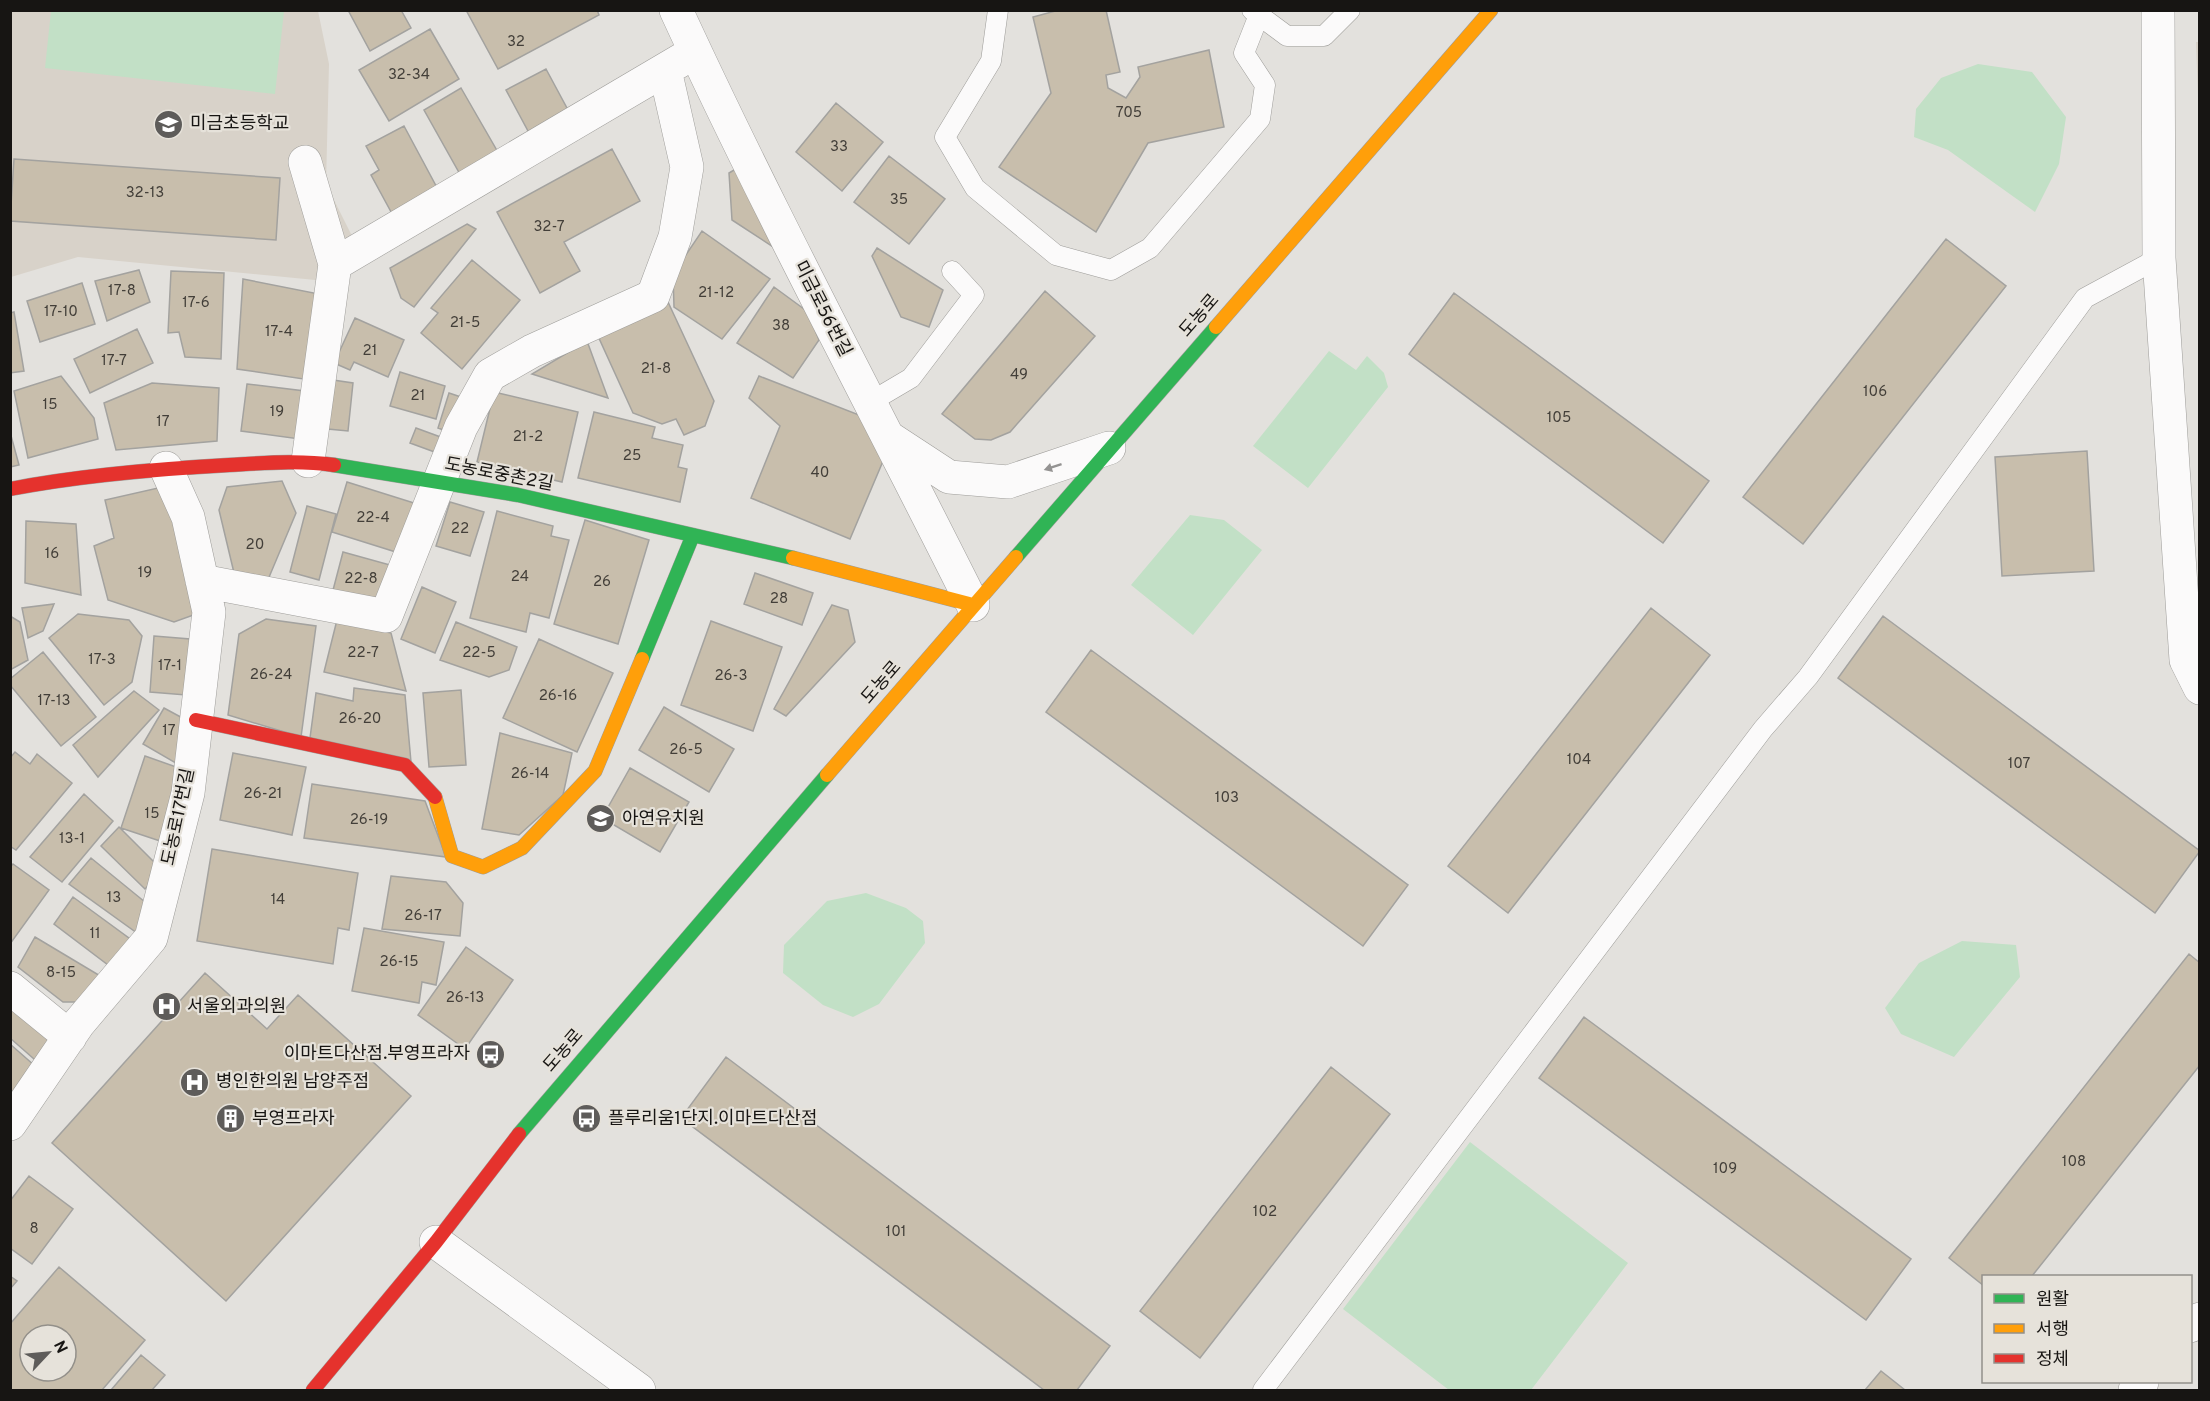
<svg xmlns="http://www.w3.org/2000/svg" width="2210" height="1401" font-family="Overpass,'Noto Sans KR',sans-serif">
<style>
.built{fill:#d8d2c9}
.park{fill:#c2e0c6}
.building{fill:#c8beac;stroke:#a3a29f;stroke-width:1.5;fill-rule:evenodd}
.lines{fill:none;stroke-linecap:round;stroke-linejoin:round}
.lane-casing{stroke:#9e9d9a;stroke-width:21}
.street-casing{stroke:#9e9d9a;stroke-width:34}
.fast-casing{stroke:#9e9d9a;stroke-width:15}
.slow-casing{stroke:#9e9d9a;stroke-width:15}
.jam-casing{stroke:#9e9d9a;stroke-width:15}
.lane{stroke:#fbfafa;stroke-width:20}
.street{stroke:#fbfafa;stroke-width:33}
.fast{stroke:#30b455;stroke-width:14}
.slow{stroke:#ff9f0a;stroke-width:14}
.jam{stroke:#e5322d;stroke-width:14}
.oneway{fill:#949392}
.labels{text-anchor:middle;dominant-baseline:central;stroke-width:4.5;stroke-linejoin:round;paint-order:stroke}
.number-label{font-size:15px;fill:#433f39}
.poi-label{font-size:18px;fill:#171513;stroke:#e6e2da;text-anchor:start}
.street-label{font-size:18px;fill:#171513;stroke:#e6e2da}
</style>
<rect width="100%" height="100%" fill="#e3e1dd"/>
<path class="built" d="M11 11H318L329 64 326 184 353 238 346 283 78 257 11 277Z
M2196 42H2200L2199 125Z"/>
<path class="park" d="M51 11H284L275 94 45 68Z
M1978 64 2032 72 2066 117 2059 164 2035 212 1948 150 1914 137 1916 109 1941 78Z
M1329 351 1356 370 1367 356 1384 373 1388 387 1308 488 1253 446Z
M1190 515 1224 520 1262 550 1193 635 1131 585Z
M866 893 906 908 923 921 925 943 879 1004 853 1017 823 1005 783 973 784 945 827 901Z
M1962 941 2016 945 2020 977 1954 1057 1901 1034 1885 1008 1919 963Z
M1470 1142 1628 1263 1531 1390H1449L1343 1309Z"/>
<path class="building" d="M348 10H401L411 28 370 51Z
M466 10H597L599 15 498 69Z
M1059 10H1106L1120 72 1106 75 1108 88 1126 98 1140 77 1138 67 1209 50 1224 127 1148 143 1096 232 999 167 1051 93 1033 17Z
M430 29 459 79 389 121 359 70Z
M546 69 575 123 535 144 506 90Z
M461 88 499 154 461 176 424 110Z
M836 103 883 142 842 191 796 152Z
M404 126 442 197 396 221 371 175 379 170 366 146Z
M612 149 640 201 564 242 580 271 540 293 497 212Z
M889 156 945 199 909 244 854 202Z
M14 159 280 178 276 240 10 221Z
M746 163 790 258 732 220 729 173Z
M467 224 476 229 414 307 401 298 390 268Z
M702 231 770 279 722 339 674 307 673 274Z
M1946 239 2006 286 1803 544 1743 497Z
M877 248 943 290 929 327 901 317 872 256Z
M472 260 520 300 462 369 421 333 438 313 431 308Z
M139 270 150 302 107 321 95 281Z
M171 271 224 273 221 359 185 357 179 332 168 333Z
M243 279 324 295 310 380 237 369Z
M82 283 95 324 40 342 27 301Z
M774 287 808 312 819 340 793 378 737 343Z
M1045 291 1095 336 1010 432 991 440 975 439 942 414Z
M1454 293 1709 481 1663 543 1409 354Z
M668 302 714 401 705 426 684 435 676 419 662 424 633 413 598 336Z
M14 312 24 371 10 373V313Z
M355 318 404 340 388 377 354 362 350 370 334 363Z
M137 329 153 363 90 393 74 359Z
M587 341 608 398 532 374Z
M400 372 445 386 436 419 390 406Z
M61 376 94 418 98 439 28 458 14 391Z
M759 376 877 422 889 447 850 539 751 498 780 426 749 398Z
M333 380 353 383 348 431 328 429Z
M152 383 219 388 217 441 116 450 104 403Z
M247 384 313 392 307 440 241 431Z
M494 392 578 412 562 482 477 462Z
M449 393 461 397 449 432 438 428Z
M594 412 655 427 652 438 683 445 678 467 687 469 680 502 578 478Z
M416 428 446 439 440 454 410 443Z
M10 432 19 465 10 467Z
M2087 451 2094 571 2002 576 1995 457Z
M282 481 296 513 267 582 235 577 219 510 227 487Z
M347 482 414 503 399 553 332 532Z
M158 488 171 498 199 613 174 622 108 600 94 546 114 538 105 500Z
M450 502 484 512 470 556 436 546Z
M307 506 336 514 319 580 290 572Z
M497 511 553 526 551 536 569 540 549 618 530 613 526 632 470 618Z
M585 520 649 540 618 644 554 624Z
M26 521 76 524 81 595 25 583Z
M343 552 390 565 379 607 332 594Z
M755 573 813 593 802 625 744 604Z
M422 587 456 602 435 653 401 639Z
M54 604 43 631 28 638 22 608Z
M832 605 848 610 855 642 786 716 774 709Z
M1651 608 1710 655 1508 913 1448 866Z
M78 614 129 620 142 636 132 682 104 705 49 638Z
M10 616 20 622 28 660 10 670Z
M1883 616 2200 851 2155 913 1838 678Z
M266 619 316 626 301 737 228 715 239 634Z
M337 620 391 633 406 691 324 672Z
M711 621 782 647 753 731 681 705Z
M456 622 517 647 509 670 489 677 440 660Z
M154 636 190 639 186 695 150 692Z
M539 639 613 673 577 752 503 718Z
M1091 650 1408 885 1363 946 1046 712Z
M43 652 96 717 61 746 10 685V679Z
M354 688 405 695 411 762 310 738 316 693 353 701Z
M461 690 466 765 429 767 423 693Z
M134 691 159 710 98 777 73 745Z
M664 707 734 749 709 792 639 750Z
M164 708 188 721 181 766 143 744Z
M500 733 572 753 563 795 519 835 482 829Z
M15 752 30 764 37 754 72 783 16 850 10 846V758Z
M233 753 306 767 292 835 220 820Z
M145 756 179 768 169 844 121 828Z
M630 768 689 802 660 852 602 818Z
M312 784 425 801 446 857 304 838Z
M84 794 113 821 62 882 30 857Z
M119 827 163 871 145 889 101 846Z
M212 849 358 873 349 930 338 928 333 964 197 941Z
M91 858 156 911 137 933 69 884Z
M13 864 49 890 10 944V867Z
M391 876 446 882 463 903 460 936 382 929Z
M73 897 137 944 116 971 54 924Z
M364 928 444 942 436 985 422 982 419 1003 352 991Z
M35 937 107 980 90 1002H63L18 967Z
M466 947 513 980 465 1049 418 1015Z
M2189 954 2200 963V1065L2032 1276H1984V1286L1949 1258Z
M205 973 267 1029 298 995 411 1096 226 1301 52 1143Z
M10 1006 58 1048 42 1066 10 1038Z
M1584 1017 1911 1259 1866 1320 1539 1078Z
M10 1044 43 1073 10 1109Z
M726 1057 1110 1346 1077 1390H1044L681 1118Z
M1331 1067 1390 1114 1200 1358 1140 1311Z
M29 1176 73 1209 32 1264 10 1248V1201Z
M59 1267 145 1340 102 1390H10V1324ZM30 1335H66V1371H30Z
M10 1276 17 1281 10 1289Z
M141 1355 165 1375 152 1390H111Z
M1881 1371 1905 1390H1865Z"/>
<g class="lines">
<defs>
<path id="lane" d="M998 10 991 61 945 137 975 188 1056 255 1111 270 1150 248 1260 119 1265 85 1244 53 1259 15
M1252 10 1287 36H1324L1350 10
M872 401 911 378 974 295 952 271
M1263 1390 1763 729 1808 677 2085 298 2159 258"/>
<path id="street" d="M676 10C769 212 874 407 973 605
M2158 10 2159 258 2186 660 2200 688
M305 162 335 264 308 461
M335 264 683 59
M891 439 949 477 1008 482 1109 448
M202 581 386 616 461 427 490 375 532 351 653 296 675 237 687 167 665 70
M10 988 70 1037
M10 1124 79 1023 151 938 188 793 209 612 188 517 166 468
M436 1242 639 1390
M2190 1326 2200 1319
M2135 1390 2142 1382"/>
<path id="fast" d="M334 465 518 495 793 558
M1016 557 1216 327
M642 659 693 535
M519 1134 827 775"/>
<path id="slow" d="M1216 327 1491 10
M793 558 973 605
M827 775 1016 557
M435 797 452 856 483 867 522 848 595 771 642 659"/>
<path id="jam" d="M10 489C82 475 156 469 229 465 265 463 299 460 334 465
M196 720 405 765 435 797
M313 1390 436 1242 519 1134"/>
</defs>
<use href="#lane" class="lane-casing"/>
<use href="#street" class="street-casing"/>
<use href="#fast" class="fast-casing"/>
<use href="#slow" class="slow-casing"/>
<use href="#jam" class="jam-casing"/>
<use href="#lane" class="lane"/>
<use href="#street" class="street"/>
<use href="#fast" class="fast"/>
<use href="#slow" class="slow"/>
<use href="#jam" class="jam"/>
</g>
<defs><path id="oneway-solid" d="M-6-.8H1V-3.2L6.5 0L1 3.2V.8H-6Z" transform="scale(1.5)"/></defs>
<use class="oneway" href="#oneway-solid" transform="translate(1053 467) rotate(162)"/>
<defs>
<symbol id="school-disc" viewBox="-11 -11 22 22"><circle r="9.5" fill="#5e5c5a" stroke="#e6e2da"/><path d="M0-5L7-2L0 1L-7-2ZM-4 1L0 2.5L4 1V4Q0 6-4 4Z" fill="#fff"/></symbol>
<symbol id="hospital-disc" viewBox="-11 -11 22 22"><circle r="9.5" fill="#5e5c5a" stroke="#e6e2da"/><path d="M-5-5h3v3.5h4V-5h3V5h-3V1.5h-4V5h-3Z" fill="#fff"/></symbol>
<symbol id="bus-disc" viewBox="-11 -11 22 22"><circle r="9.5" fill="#5e5c5a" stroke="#e6e2da"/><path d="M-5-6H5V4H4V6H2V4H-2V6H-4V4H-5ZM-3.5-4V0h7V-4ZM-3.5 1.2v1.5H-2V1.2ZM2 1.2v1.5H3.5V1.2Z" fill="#fff"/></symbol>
<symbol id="building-disc" viewBox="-11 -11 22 22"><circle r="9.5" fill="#5e5c5a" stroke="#e6e2da"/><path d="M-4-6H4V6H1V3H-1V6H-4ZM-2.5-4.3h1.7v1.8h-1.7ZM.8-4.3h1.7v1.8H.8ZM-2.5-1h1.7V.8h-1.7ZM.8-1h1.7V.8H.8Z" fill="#fff"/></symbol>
</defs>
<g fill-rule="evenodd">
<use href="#school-disc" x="152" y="108" width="33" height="33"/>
<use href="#school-disc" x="584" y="802" width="33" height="33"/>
<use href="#hospital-disc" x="150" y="990" width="33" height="33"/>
<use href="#bus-disc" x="474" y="1038" width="33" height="33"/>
<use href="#hospital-disc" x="178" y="1066" width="33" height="33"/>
<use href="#building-disc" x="214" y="1102" width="33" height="33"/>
<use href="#bus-disc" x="570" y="1102" width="33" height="33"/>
</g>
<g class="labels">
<g class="number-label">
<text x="516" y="42">32</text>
<text x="409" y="75">32-34</text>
<text x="1129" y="113">705</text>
<text x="839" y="147">33</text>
<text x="145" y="193">32-13</text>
<text x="899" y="200">35</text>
<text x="549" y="227">32-7</text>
<text x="122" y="291">17-8</text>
<text x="716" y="293">21-12</text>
<text x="196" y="303">17-6</text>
<text x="61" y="312">17-10</text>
<text x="465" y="323">21-5</text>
<text x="781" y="326">38</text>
<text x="279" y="332">17-4</text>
<text x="370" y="351">21</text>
<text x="114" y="361">17-7</text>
<text x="656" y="369">21-8</text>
<text x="1019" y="375">49</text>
<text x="1875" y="392">106</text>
<text x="418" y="396">21</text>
<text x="50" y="405">15</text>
<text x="277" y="412">19</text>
<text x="1559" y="418">105</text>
<text x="163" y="422">17</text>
<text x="528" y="437">21-2</text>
<text x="632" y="456">25</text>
<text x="820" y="473">40</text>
<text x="373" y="518">22-4</text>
<text x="460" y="529">22</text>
<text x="255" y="545">20</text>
<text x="52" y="554">16</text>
<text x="145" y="573">19</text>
<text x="520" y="577">24</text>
<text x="361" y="579">22-8</text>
<text x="602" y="582">26</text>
<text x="779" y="599">28</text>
<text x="363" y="653">22-7</text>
<text x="479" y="653">22-5</text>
<text x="102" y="660">17-3</text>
<text x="170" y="666">17-1</text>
<text x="271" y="675">26-24</text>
<text x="731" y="676">26-3</text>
<text x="558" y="696">26-16</text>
<text x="54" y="701">17-13</text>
<text x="360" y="719">26-20</text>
<text x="169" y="731">17</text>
<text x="686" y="750">26-5</text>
<text x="1579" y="760">104</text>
<text x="2019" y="764">107</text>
<text x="530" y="774">26-14</text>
<text x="263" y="794">26-21</text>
<text x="1227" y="798">103</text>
<text x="152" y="814">15</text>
<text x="369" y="820">26-19</text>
<text x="72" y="839">13-1</text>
<text x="114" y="898">13</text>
<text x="278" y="900">14</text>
<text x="423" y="916">26-17</text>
<text x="95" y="934">11</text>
<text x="399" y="962">26-15</text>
<text x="61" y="973">8-15</text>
<text x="465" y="998">26-13</text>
<text x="2074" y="1162">108</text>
<text x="1725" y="1169">109</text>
<text x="1265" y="1212">102</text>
<text x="34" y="1229">8</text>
<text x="896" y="1232">101</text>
</g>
<g class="poi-label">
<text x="190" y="124">미금초등학교</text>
<text x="622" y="819">아연유치원</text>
<text x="187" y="1007">서울외과의원</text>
<text x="470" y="1054" text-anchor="end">이마트다산점.부영프라자</text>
<text x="216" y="1082">병인한의원 남양주점</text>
<text x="252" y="1119">부영프라자</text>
<text x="608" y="1119">플루리움1단지.이마트다산점</text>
</g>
<g class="street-label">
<text transform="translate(822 309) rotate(63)">미금로56번길</text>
<text transform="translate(1200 316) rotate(-49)">도농로</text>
<text transform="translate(499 475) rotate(11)">도농로중촌2길</text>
<text transform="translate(882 683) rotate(-49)">도농로</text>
<text transform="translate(179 817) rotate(-78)">도농로17번길</text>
<text transform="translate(564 1051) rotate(-49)">도농로</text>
</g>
</g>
<rect width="2210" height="1401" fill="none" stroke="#171513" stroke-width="24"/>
<rect x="1982" y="1275" width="210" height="108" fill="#e6e2da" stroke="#93908a" stroke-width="1.5"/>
<rect x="1994" y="1294" width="30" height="9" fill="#30b455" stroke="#93908a" stroke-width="1.5"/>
<text x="2036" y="1305" font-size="18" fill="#171513">원활</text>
<rect x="1994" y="1324" width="30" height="9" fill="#ff9f0a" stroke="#93908a" stroke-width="1.5"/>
<text x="2036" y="1335" font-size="18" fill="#171513">서행</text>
<rect x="1994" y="1354" width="30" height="9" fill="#e5322d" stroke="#93908a" stroke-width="1.5"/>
<text x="2036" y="1365" font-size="18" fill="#171513">정체</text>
<g transform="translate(48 1353) rotate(64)"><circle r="28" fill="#e6e2da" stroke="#93908a" stroke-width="1.5"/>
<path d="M0-4.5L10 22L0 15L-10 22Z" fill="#5e5c5a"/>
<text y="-9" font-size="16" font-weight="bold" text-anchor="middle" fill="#171513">N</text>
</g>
</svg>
